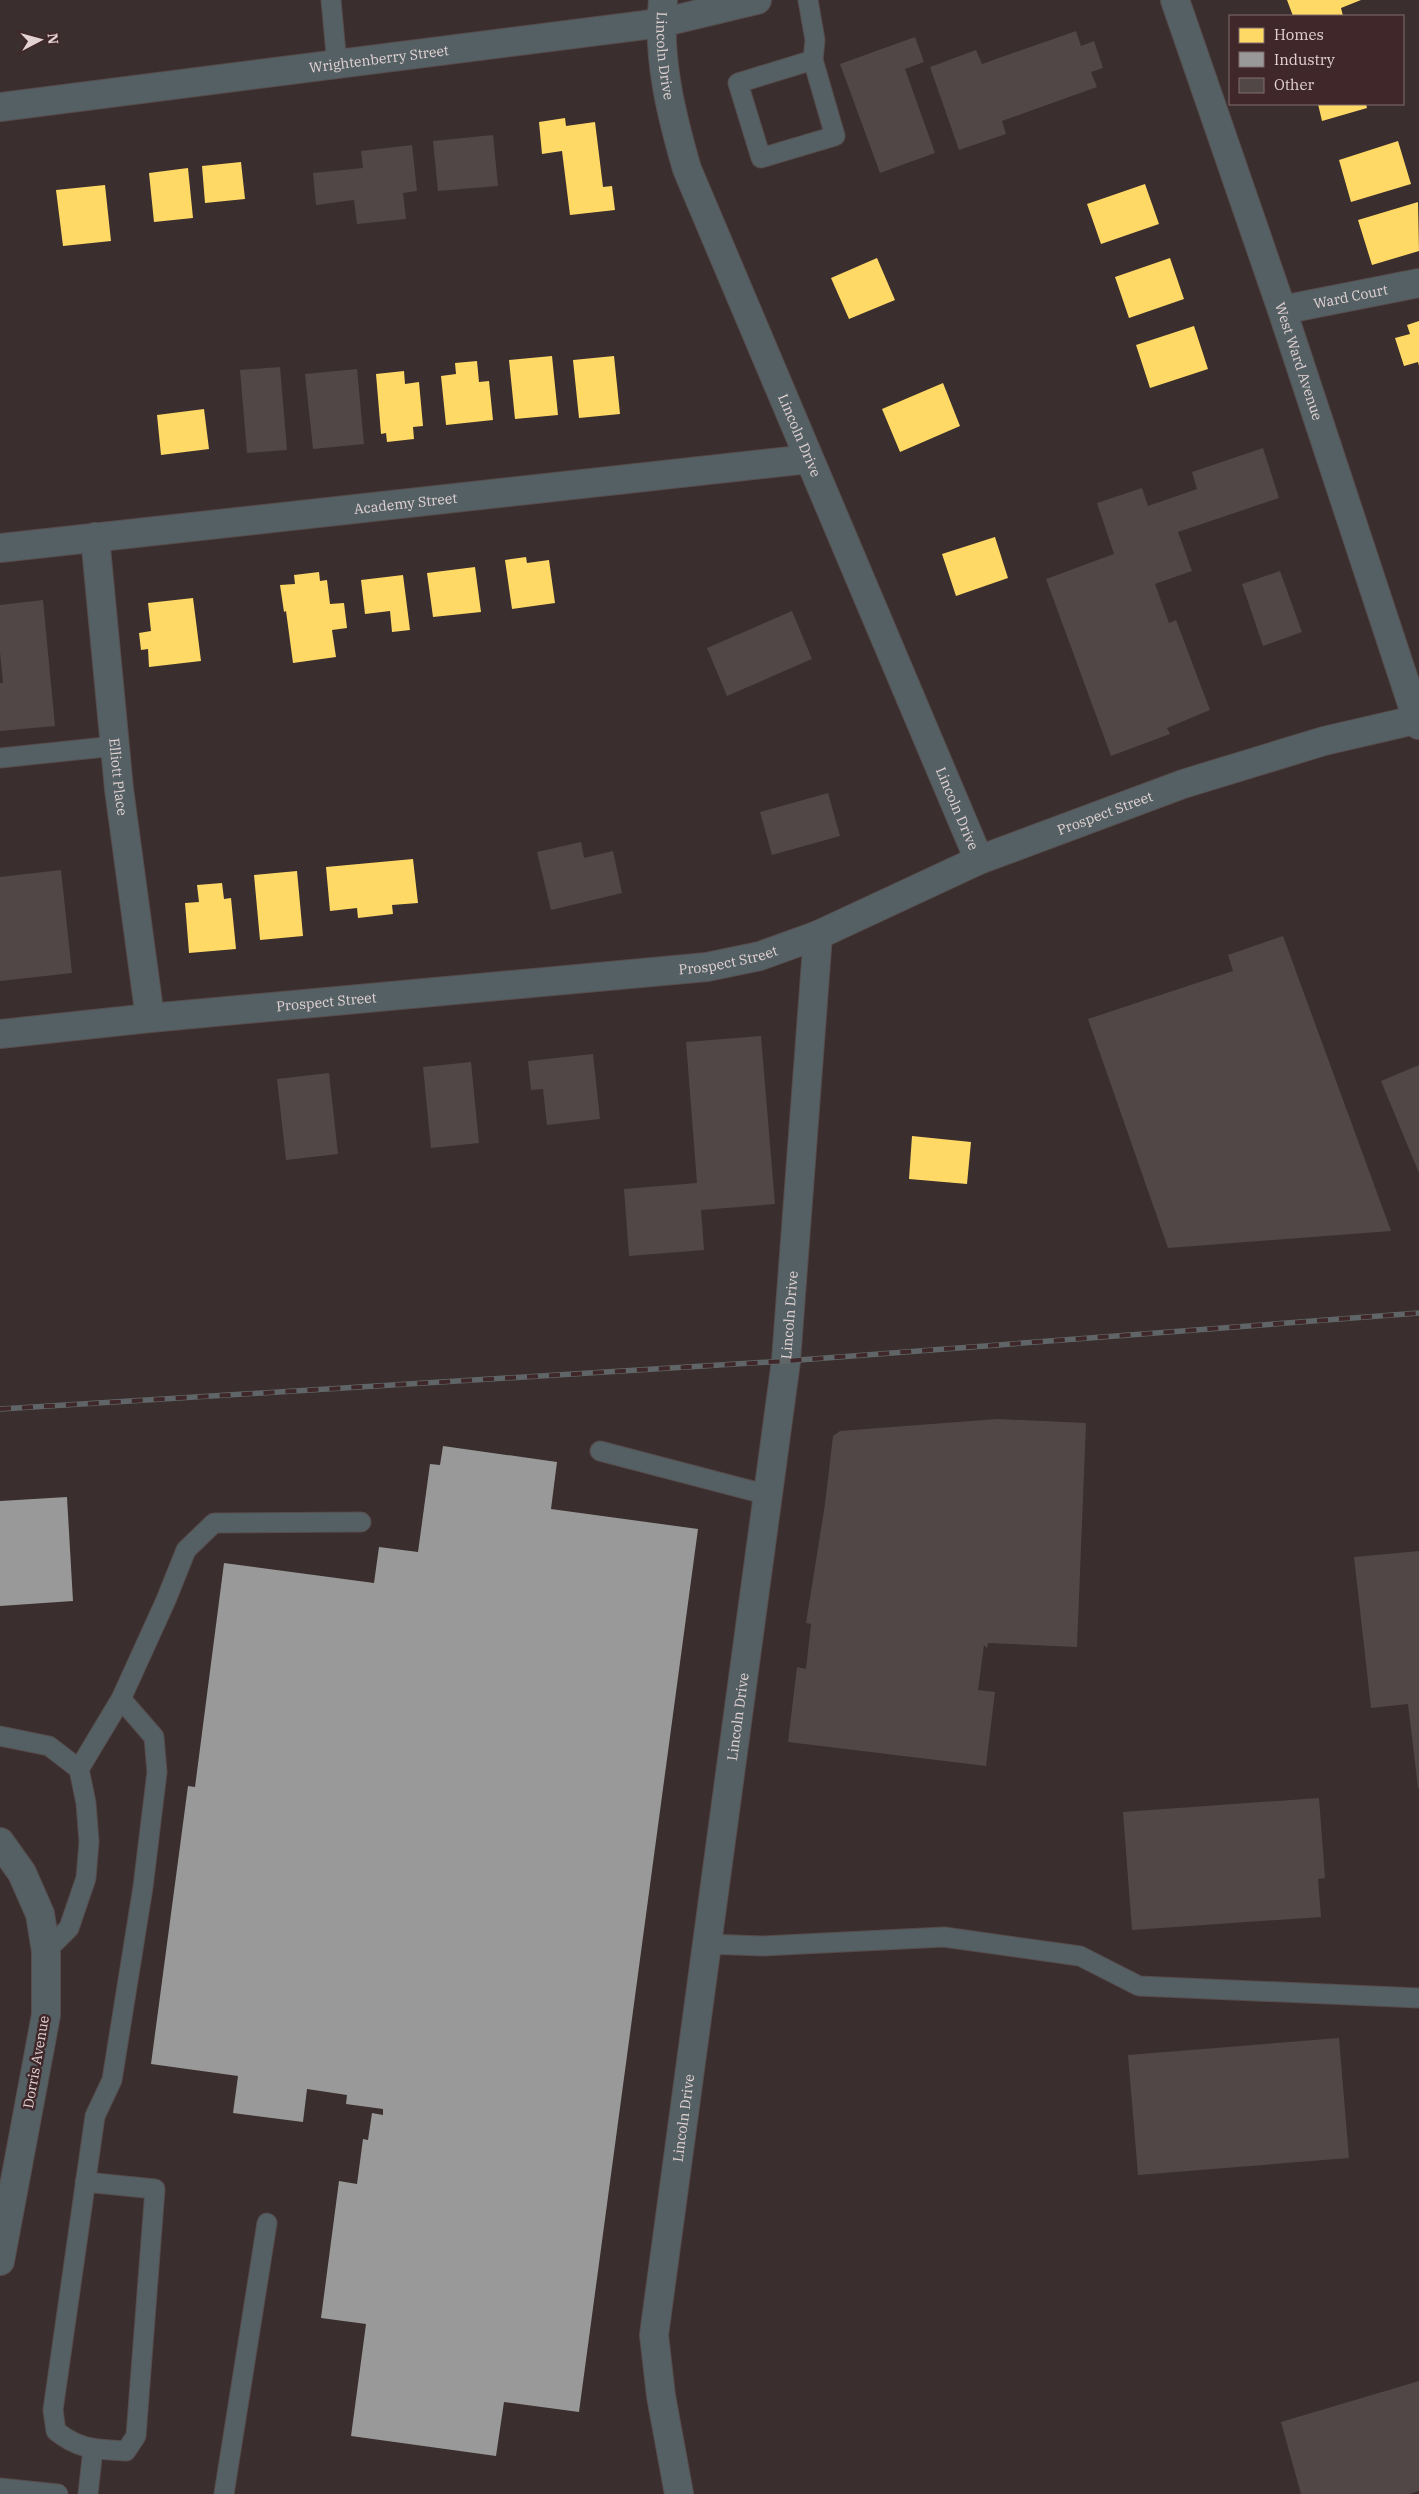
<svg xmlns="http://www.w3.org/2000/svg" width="1419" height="2494" font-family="'IBM Plex Serif',serif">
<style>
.homes{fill:#ffd966}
.industry{fill:#999}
.building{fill:#524747}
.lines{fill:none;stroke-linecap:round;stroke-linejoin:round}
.service-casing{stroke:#574c4d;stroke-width:21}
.minor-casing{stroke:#574c4d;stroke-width:30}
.tertiary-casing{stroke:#574c4d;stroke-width:30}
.service{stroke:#546063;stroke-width:19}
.minor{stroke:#546063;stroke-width:28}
.tertiary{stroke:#546063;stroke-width:28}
.rail-casing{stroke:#606668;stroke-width:5.5}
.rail{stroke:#40282a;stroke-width:4;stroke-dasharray:11;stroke-linecap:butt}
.labels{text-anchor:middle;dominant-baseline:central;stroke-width:5;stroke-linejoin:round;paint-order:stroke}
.street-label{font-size:14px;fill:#e2d2d3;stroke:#40282a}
</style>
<rect width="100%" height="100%" fill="#3a2e2e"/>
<path class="homes" d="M1287 0H1361L1341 8 1343 16H1293Z
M1318 104H1366L1367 108 1322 121Z
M565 118 566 126 595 122 603 187 612 186 615 210 570 215 562 151 542 154 539 122Z
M1398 141 1411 184 1351 202 1339 160Z
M241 162 245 199 205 203 202 166Z
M188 168 193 218 154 222 149 173Z
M1145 184 1159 224 1101 244 1087 204Z
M105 185 111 241 63 246 56 190Z
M1418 202 1419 251 1372 265 1358 220Z
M877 258 895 300 849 319 831 278Z
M1170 258 1184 299 1129 318 1115 277Z
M1419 321V366L1418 362 1404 366 1395 338 1410 334 1407 325Z
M1194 326 1208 369 1150 388 1136 345Z
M552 356 558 415 515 419 509 360Z
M614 356 620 414 579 418 573 360Z
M477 361 479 382 489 381 493 420 446 425 441 376 456 374 455 363Z
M404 371 405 384 419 382 423 426 413 427 414 439 387 442 386 433 381 434 376 374Z
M943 383 960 426 900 452 882 409Z
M204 409 209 449 161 455 157 415Z
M995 537 1008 578 956 596 942 554Z
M526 557 527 563 549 560 555 603 512 609 505 560Z
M475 567 481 612 433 617 427 573Z
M319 572 320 581 327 580 330 604 344 603 347 628 332 630 336 657 293 663 286 611 284 612 280 585 295 584 294 575Z
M403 575 410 630 392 632 390 611 365 614 361 580Z
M193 598 201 661 149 667 148 649 141 650 139 633 151 631 148 603Z
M413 859 418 903 392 905 393 914 358 918 357 908 330 911 326 867Z
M297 871 303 936 260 940 254 875Z
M222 883 224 899 231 898 236 949 189 953 185 903 199 902 197 885Z
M912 1136 971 1142 967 1184 909 1179Z"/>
<path class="industry" d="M443 1446 557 1462 551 1509 698 1529 579 2412 504 2402 496 2456 351 2436 366 2324 321 2318 339 2181 357 2184 363 2139 368 2140 372 2113 383 2115V2109L346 2104 347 2095 307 2089 303 2122 233 2113 238 2076 151 2064 188 1786 195 1787 224 1563 374 1583 379 1547 418 1552 430 1464 440 1465Z
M67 1497 73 1601 0 1606V1501Z"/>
<path class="building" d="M1076 31 1081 46 1094 41 1103 68 1091 72 1097 87 1002 121 1006 134 959 150 930 67 976 50 982 64Z
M915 37 924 62 905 69 935 153 880 173 840 64Z
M493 135 498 186 438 191 433 141Z
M412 145 417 191 403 193 406 219 357 224 354 200 316 205 313 173 363 168 361 151Z
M280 367 287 450 247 453 240 370Z
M357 369 364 444 313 449 305 374Z
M1263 448 1279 498 1178 532 1192 571 1155 584 1169 623 1176 620 1210 710 1167 728 1170 734 1111 756 1046 579 1114 554 1097 503 1142 488 1148 506 1197 489 1192 472Z
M1280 571 1302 632 1263 646 1242 584Z
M43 600 55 726 0 731V683H3L0 652V605Z
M792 611 812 659 727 696 707 648Z
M828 793 840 836 772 855 760 812Z
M581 842 584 858 613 851 622 893 551 910 537 852Z
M61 870 72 973 0 981V877Z
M1283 936 1391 1231 1168 1248 1088 1019 1233 971 1228 955Z
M761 1036 775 1204 701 1210 704 1250 629 1256 624 1189 697 1183 686 1042Z
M593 1054 600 1119 547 1125 543 1089 531 1090 528 1061Z
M471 1062 479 1143 431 1148 423 1067Z
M1419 1065V1173L1381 1081Z
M329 1073 338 1154 286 1160 277 1079Z
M997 1419 1086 1423 1077 1647 988 1643 987 1648 984 1645 978 1690 995 1692 986 1766 788 1742 797 1667 806 1669 811 1624 806 1623 825 1504 833 1436 840 1431Z
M1419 1551V1788H1418L1408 1704 1371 1708 1354 1557Z
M1319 1798 1325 1878 1318 1879 1321 1917 1132 1930 1123 1812Z
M1339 2038 1349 2158 1138 2175 1128 2055Z
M1419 2381V2491L1409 2494H1301L1281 2422Z"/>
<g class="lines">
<defs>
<path id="service" d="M331 0 337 64
M808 0 815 40 813 60 835 136 761 158 738 83 813 60
M0 758 115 746
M600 1451 768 1495
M0 1736 49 1746 79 1769 86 1803 89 1842 86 1878 69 1928 46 1951
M79 1769 121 1699 166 1600 186 1550 214 1523 361 1522
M707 1944 763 1946 944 1937 1080 1956 1139 1986 1419 1998
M85 2182 155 2189 136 2436 126 2451C95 2449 80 2450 56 2431L53 2410 95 2116 112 2080 143 1887 157 1772 154 1737 121 1699
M0 2488 58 2494
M88 2494 93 2449
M224 2494 267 2223"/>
<g id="minor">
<path id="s1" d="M663 0C657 57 671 114 687 169L979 860"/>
<path id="s2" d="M0 107 661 23 757 0"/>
<path id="s3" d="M1282 310 1419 283"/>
<path id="s4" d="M95 537 119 789 150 1018"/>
<path id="s5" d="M0 548 809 459"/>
<path d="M0 1842 22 1873 40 1914 46 1951V2015L0 2261"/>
<path id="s6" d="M679 2494 661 2396 654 2335 786 1361 818 935"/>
</g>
<g id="tertiary">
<path id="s7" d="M1175 0 1282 310 1419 725"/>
<path id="s8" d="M0 1034 150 1018 707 967 760 956 818 935 979 860 1183 784 1324 741 1419 719"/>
</g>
</defs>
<use href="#service" class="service-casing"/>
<use href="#minor" class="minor-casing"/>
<use href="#tertiary" class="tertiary-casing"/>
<use href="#service" class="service"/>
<use href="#minor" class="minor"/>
<use href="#tertiary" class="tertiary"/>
<defs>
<path id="rail" d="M0 1409 786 1361 1419 1313"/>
</defs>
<use href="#rail" class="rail-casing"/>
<use href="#rail" class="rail"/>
</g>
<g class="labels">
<g class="street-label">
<text stroke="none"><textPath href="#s1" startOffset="56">Lincoln Drive</textPath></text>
<text stroke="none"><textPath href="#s2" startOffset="382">Wrightenberry Street</textPath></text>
<text stroke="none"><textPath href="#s3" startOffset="70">Ward Court</textPath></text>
<text stroke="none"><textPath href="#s7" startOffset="382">West Ward Avenue</textPath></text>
<text stroke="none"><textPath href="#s1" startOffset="461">Lincoln Drive</textPath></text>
<text stroke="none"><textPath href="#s5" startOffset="408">Academy Street</textPath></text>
<text stroke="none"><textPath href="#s4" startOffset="241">Elliott Place</textPath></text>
<text stroke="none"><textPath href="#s1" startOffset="866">Lincoln Drive</textPath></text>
<text stroke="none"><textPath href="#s8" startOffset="1138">Prospect Street</textPath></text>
<text stroke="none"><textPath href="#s8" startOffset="732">Prospect Street</textPath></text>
<text stroke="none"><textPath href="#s8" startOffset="328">Prospect Street</textPath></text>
<text stroke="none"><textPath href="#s6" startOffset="1190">Lincoln Drive</textPath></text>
<text stroke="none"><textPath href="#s6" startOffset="785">Lincoln Drive</textPath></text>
<text transform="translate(36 2062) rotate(-80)">Dorris Avenue</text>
<text stroke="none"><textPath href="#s6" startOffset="380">Lincoln Drive</textPath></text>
</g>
</g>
<rect x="1229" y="15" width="175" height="90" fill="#40282a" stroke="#816c6e"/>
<rect x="1239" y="28" width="25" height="15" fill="#ffd966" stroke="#816c6e"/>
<text x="1274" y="40" font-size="15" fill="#e2d2d3">Homes</text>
<rect x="1239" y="52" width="25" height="15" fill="#999999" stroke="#816c6e"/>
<text x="1274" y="65" font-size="15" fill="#e2d2d3">Industry</text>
<rect x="1239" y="78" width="25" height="15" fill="#524747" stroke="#816c6e"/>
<text x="1274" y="90" font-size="15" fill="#e2d2d3">Other</text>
<g transform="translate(40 40) rotate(84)" stroke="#40282a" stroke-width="4" paint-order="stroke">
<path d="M0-4L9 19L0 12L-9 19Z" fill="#e2d2d3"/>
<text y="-8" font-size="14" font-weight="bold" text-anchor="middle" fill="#e2d2d3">N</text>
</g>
</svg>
